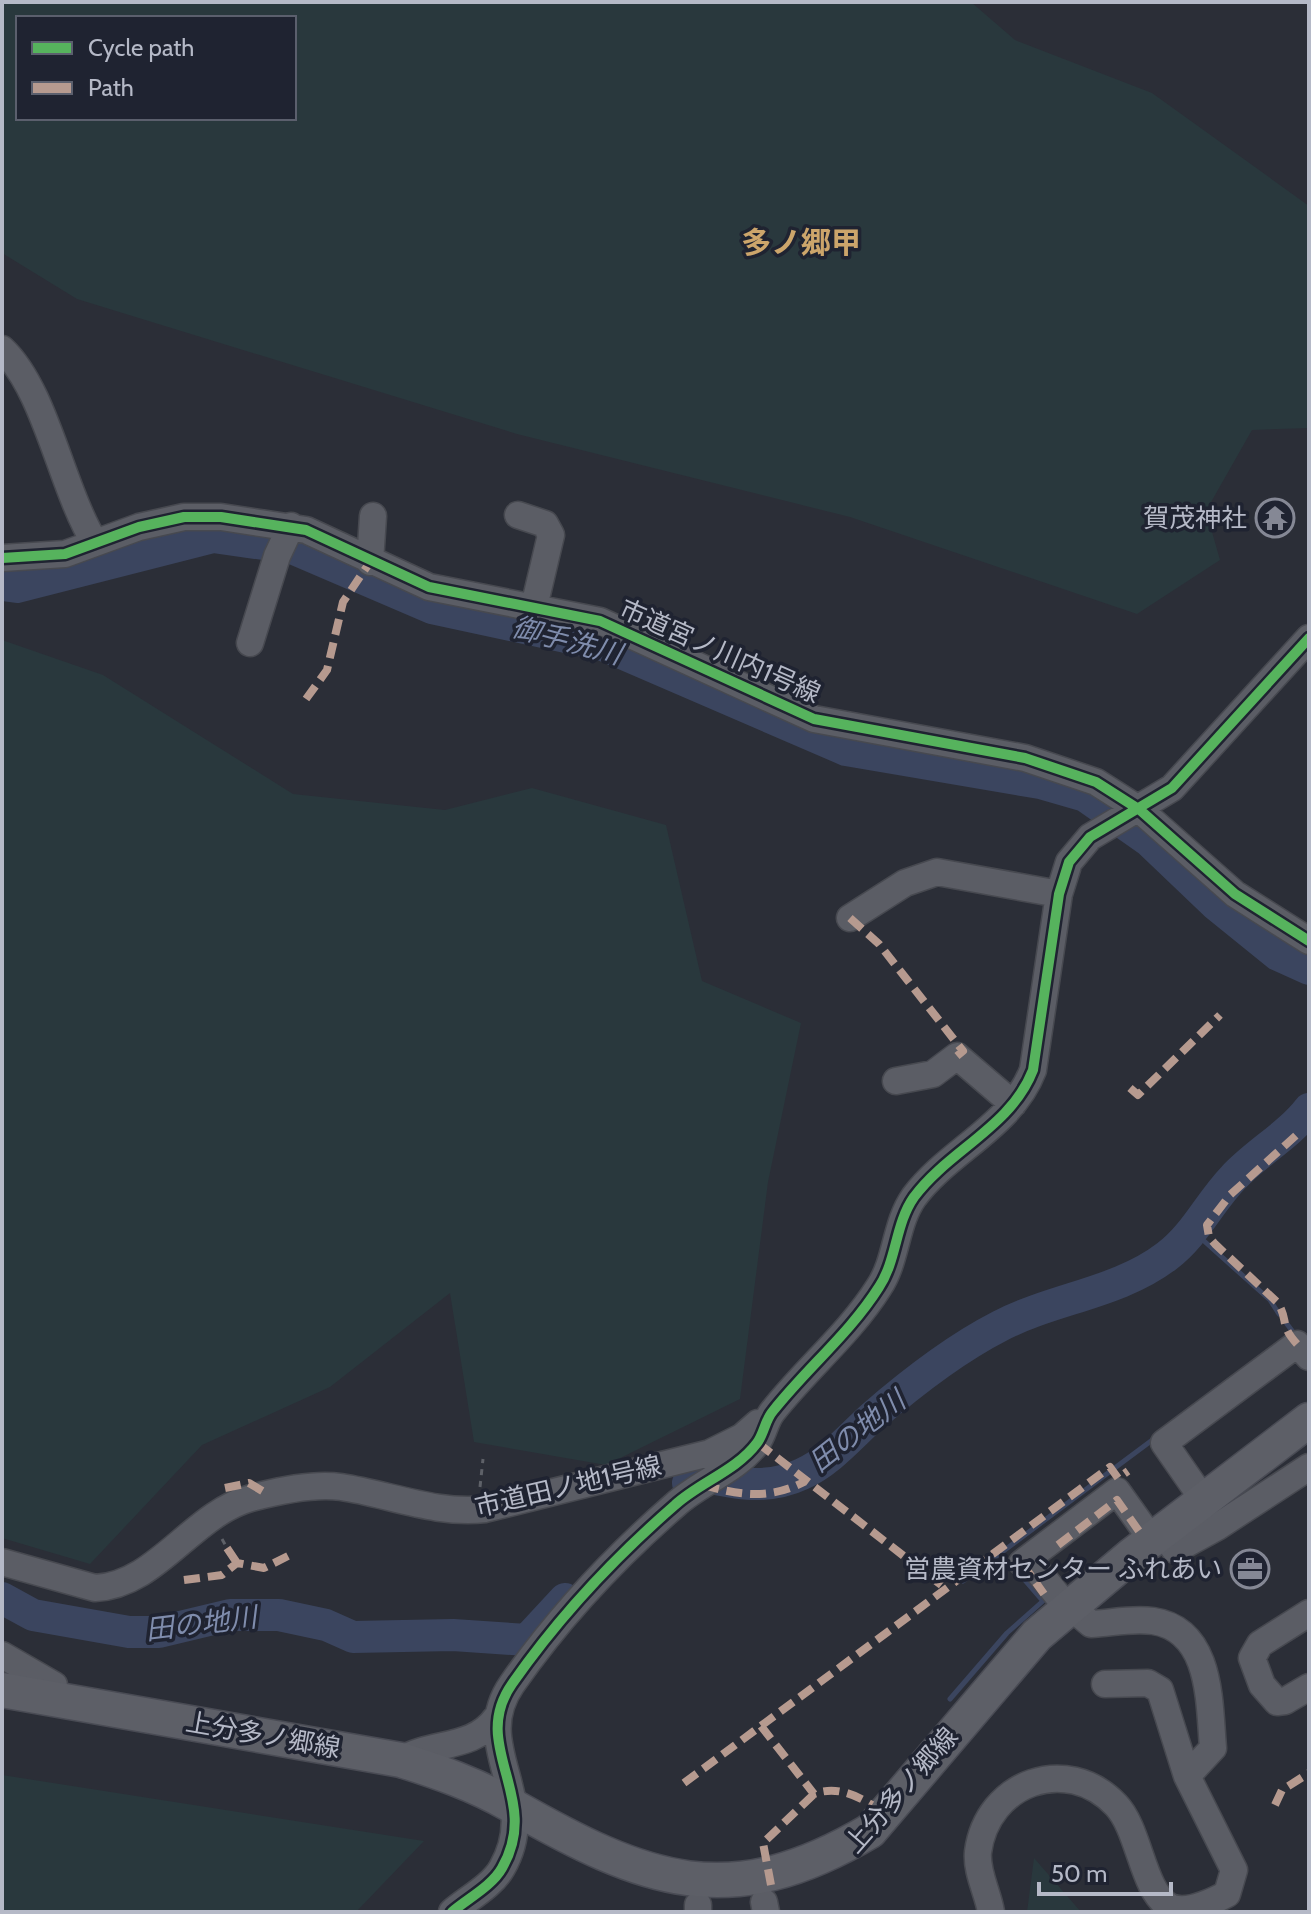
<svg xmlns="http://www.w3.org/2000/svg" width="1311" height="1914" font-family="Cabin,'Noto Sans JP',sans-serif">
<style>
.green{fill:#29383d;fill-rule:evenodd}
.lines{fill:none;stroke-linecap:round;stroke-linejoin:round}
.stream{stroke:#3b455f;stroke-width:5}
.river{stroke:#3b455f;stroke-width:32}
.minor-casing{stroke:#474950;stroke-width:29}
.major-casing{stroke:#494b54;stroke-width:37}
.path{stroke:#5e6168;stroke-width:3;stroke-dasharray:6 6;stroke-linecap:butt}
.minor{stroke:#5b5d65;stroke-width:26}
.major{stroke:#5d5f67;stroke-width:34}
.quiet{stroke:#b69a8f;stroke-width:8;stroke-dasharray:16 8;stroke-linecap:butt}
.cycleway-casing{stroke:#1f2331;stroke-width:15}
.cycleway{stroke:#56b35d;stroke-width:10}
.labels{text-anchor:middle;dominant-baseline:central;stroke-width:7;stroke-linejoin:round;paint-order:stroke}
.poi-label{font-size:26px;fill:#b5b9c7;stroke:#1f2331;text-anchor:end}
.street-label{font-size:26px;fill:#b5b9c7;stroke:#1f2331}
.water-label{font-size:28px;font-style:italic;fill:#7f8cac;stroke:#1f2331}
.quarter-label{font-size:30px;font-weight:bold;fill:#cca56b;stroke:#1f2331}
</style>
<rect width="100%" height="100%" fill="#2b2e37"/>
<path class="green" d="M2 2H971L1015 40 1152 93 1309 206V428L1252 430 1206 511 1220 560 1137 614 850 517 517 434 77 299 2 253ZM18 18H294V118H18Z
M2 640 103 675 293 794 445 810 532 788 666 825 702 981 801 1023 768 1182 740 1399 606 1465 474 1442 450 1293 330 1387 202 1445 90 1564 2 1538Z
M2 1775 424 1841 356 1912H2Z
M1034 1858 1081 1912H1027Z"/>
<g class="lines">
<path class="stream" d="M1194 1232 1270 1300 1279 1314
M1287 1324 1296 1336
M963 1581 1155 1438
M950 1699 1007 1633 1043 1601 1018 1572"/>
<path class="river" d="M2 585 17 587 213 537 292 548 432 608 603 645 846 750 1040 783 1085 796 1149 841 1215 904 1278 955 1309 969
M688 1483 702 1476C736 1484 768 1490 802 1474 828 1463 851 1436 872 1417 910 1384 955 1349 1000 1326 1054 1298 1119 1293 1167 1256 1195 1235 1209 1203 1233 1178 1256 1153 1288 1136 1309 1109
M2 1598 33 1615 129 1632H159L230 1615H279L326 1625 353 1637 453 1635 527 1640 565 1599"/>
<defs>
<path id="minor" d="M2 349C46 390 61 488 95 543
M518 515 545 524 551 535 534 607
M2 558 65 554 139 527 184 517H221L306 530 429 587 600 621 814 719 1025 758 1096 782 1140 810 1235 894 1309 941
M370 562 373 516
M250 643 277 556 291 526
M850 918 905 883 937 872 1059 894
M896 1081 933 1074 957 1056 1013 1104
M1205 1502 1164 1443 1297 1344 1309 1357
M1163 1532 1175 1550 1217 1527 1309 1467
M2 1562 95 1588C157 1585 192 1514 251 1498 278 1491 313 1483 341 1487 388 1494 438 1515 485 1509L710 1453 742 1437 758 1423
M1022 1563 1117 1491 1152 1540
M1037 1570 1058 1596 1091 1624C1112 1623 1131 1618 1153 1621 1212 1630 1209 1702 1213 1748L1187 1776
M1309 1613 1260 1644 1252 1658 1262 1685 1277 1702 1285 1701 1309 1687
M2 1655 54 1685V1699
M401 1760C432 1741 473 1750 496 1718
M764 1902 766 1912
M698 1905V1912
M452 1912C467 1899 492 1886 502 1868 543 1797 468 1747 512 1684 558 1618 614 1558 675 1505 700 1482 736 1471 757 1443 764 1434 765 1420 773 1411 807 1368 850 1333 879 1287 897 1260 895 1224 914 1197 949 1150 1011 1127 1033 1070L1059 894 1069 862 1090 837 1172 788 1309 638
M991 1912C988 1893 976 1872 978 1852 987 1783 1066 1753 1116 1805 1140 1830 1142 1891 1170 1907 1187 1914 1212 1902 1227 1894L1234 1870 1187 1776 1160 1690 1148 1683 1105 1684"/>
<path id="major" d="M2 1690 401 1760C439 1772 474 1784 509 1804 647 1883 729 1914 870 1831L1037 1635 1132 1555 1309 1420"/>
</defs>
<use href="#minor" class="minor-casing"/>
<use href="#major" class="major-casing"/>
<path class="path" d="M480 1487 483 1459
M222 1539 227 1548"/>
<use href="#minor" class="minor"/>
<use href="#major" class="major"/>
<path class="quiet" d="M306 699 327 670 343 602 370 562
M850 918 879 944 963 1051 957 1056
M1130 1088 1138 1095 1220 1015
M1297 1344C1279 1324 1289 1322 1278 1303L1215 1244 1209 1237 1207 1225 1230 1195 1301 1131
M758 1443 945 1588
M703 1485C739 1495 769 1500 804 1482
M225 1488 249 1483 269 1495
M1058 1545 1117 1500 1141 1534
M227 1548 237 1563
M1022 1563 1044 1594
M184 1580 222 1575 237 1563 264 1568 288 1556
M761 1726 814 1794C835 1786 854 1794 872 1805
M684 1783 1110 1467 1118 1478 1128 1471
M1275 1805 1282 1790 1309 1773
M771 1885 763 1843 814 1794"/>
<defs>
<path id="cycleway" d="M2 558 65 554 139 527 184 517H221L306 530 429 587 600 621 814 719 1025 758 1096 782 1140 810 1235 894 1309 941
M452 1912C467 1899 492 1886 502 1868 543 1797 468 1747 512 1684 558 1618 614 1558 675 1505 700 1482 736 1471 757 1443 764 1434 765 1420 773 1411 807 1368 850 1333 879 1287 897 1260 895 1224 914 1197 949 1150 1011 1127 1033 1070L1059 894 1069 862 1090 837 1172 788 1309 638"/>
</defs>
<use href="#cycleway" class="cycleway-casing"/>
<use href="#cycleway" class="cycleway"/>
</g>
<defs>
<symbol id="temple-ring" viewBox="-11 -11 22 22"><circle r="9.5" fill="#1f2331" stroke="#858895" stroke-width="1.5"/><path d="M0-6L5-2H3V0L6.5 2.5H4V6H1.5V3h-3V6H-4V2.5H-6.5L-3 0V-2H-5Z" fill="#858895"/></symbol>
<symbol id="office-ring" viewBox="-11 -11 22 22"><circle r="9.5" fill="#1f2331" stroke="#858895" stroke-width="1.5"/><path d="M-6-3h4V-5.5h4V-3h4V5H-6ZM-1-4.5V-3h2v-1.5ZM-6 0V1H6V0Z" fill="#858895"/></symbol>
</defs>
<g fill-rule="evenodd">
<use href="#temple-ring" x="1253" y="496" width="44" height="44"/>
<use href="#office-ring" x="1228" y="1547" width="44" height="44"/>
</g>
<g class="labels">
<g class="poi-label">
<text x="1247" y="518">賀茂神社</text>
<text x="1222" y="1569">営農資材センター ふれあい</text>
</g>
<g class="street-label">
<text transform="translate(720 651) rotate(24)">市道宮ノ川内1号線</text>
<text transform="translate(568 1486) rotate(-13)">市道田ノ地1号線</text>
<text transform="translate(263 1735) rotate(10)">上分多ノ郷線</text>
<text transform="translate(901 1790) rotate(-49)">上分多ノ郷線</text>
</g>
<g class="water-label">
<text transform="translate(567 640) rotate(15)">御手洗川</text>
<text transform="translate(857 1431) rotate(-38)">田の地川</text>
<text transform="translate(201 1623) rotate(-7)">田の地川</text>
</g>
<g class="quarter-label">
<text x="801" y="242">多ノ郷甲</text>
</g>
</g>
<rect width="1311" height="1914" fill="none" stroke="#b5b9c7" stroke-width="8"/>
<rect x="16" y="16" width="280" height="104" fill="#1f2331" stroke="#5b5f6d" stroke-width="2"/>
<rect x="32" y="42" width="40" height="12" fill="#56b35d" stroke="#5b5f6d" stroke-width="2"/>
<text x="88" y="56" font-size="24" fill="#b5b9c7">Cycle path</text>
<rect x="32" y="82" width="40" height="12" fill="#b69a8f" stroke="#5b5f6d" stroke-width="2"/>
<text x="88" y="96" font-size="24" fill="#b5b9c7">Path</text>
<path d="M1039 1882v12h132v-12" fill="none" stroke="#b5b9c7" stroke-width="4"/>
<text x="1051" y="1882" font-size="24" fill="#b5b9c7" stroke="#1f2331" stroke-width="6" paint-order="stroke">50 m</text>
</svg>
